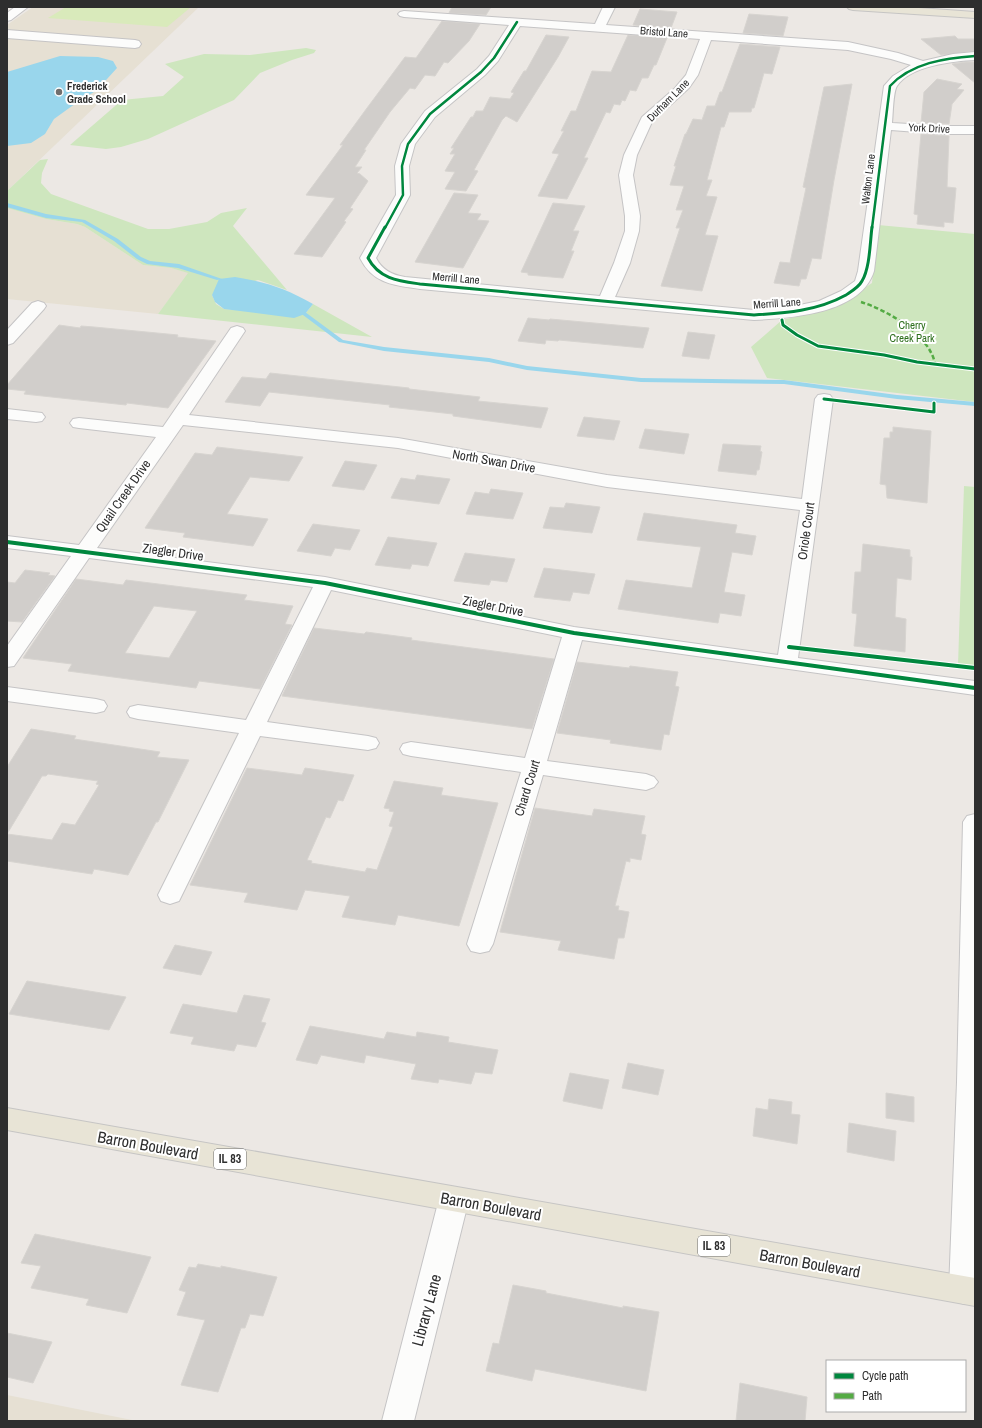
<svg xmlns="http://www.w3.org/2000/svg" width="982" height="1428" font-family="'Archivo Narrow',sans-serif">
<style>
.education{fill:#e6e0d3}
.green{fill:#cee6be}
.pitch{fill:#d9eabb}
.water{fill:#99d6ec}
.lines{fill:none;stroke-linecap:round;stroke-linejoin:round}
.stream{fill:#99d6ec;fill-rule:evenodd}
.building{fill:#d1cecb;stroke:#d7d4d0;fill-rule:evenodd}
.minor-casing{stroke:#c5c4c5;stroke-width:2}
.major-casing{stroke:#c6c5c4;stroke-width:2}
.minor{fill:#fcfcfb;fill-rule:evenodd}
.major{fill:#e8e4d6;fill-rule:evenodd}
.quiet{stroke:#54ab44;stroke-width:2.5;stroke-dasharray:4.5 2.5;stroke-linecap:butt}
.cycleway-far2-casing{stroke:#fff;stroke-width:4}
.cycleway-far1-casing{stroke:#fff;stroke-width:5}
.cycleway-casing{stroke:#fff;stroke-width:6}
.cycleway-far2{stroke:#00873e;stroke-width:2.5}
.cycleway-far1{stroke:#00873e;stroke-width:3}
.cycleway{stroke:#00873e;stroke-width:4}
.poi-dot{fill:#706f6e;stroke:#fff;stroke-width:1.5}
.labels{text-anchor:middle;dominant-baseline:central;stroke-width:4;stroke-linejoin:round;paint-order:stroke}
.far-street-label{font-size:11px;fill:#2e2e2e;stroke:#fff}
.far-poi-label{font-size:11px;font-weight:bold;fill:#2e2e2e;stroke:#fff;text-anchor:start}
.far-park-label{font-size:11px;fill:#2c6e1b;stroke:#fff}
.shield{fill:#fff;stroke:#6d6d6d;stroke-width:1}
.shield-label{font-size:12px;font-weight:bold;fill:#2e2e2e}
.street-label{font-size:13px;fill:#2e2e2e;stroke:#fff}
.near-street-label{font-size:16px;fill:#2e2e2e;stroke:#fff}
</style>
<rect width="100%" height="100%" fill="#ece8e4"/>
<path class="education" d="M33 7H199L7 191V25Z
M7 208 46 219 77 224 85 227 143 265 171 268 189 273 158 314 7 299Z
M7 1395 137 1421H7Z"/>
<path class="green" d="M306 48 316 50 314 53 292 60 260 73 234 100 148 139 121 147 106 149 70 145 122 100 163 96 184 77 165 64 204 54 250 55Z
M48 159 42 173 41 183 51 194 148 229H169L207 222 221 213 247 208 233 226 287 290 258 280 212 295 216 304 224 309 305 314 313 304 372 337 158 314 188 273 171 268 143 265 85 227 77 224 46 219 7 208V191L40 160Z
M878 225 975 234V402L767 378 751 347 782 320 834 308 872 283Z
M964 486 975 487V668L958 665Z"/>
<path class="pitch" d="M66 7H191L167 27 48 18Z"/>
<path class="water" d="M60 56 98 57 113 61 117 68 97 90 72 106 54 119 45 134 31 143 7 146V72Z
M235 277C267 282 286 289 313 304L305 314 294 318 224 309 215 302 212 295 219 279Z"/>
<g class="lines">
<path class="stream" d="M7 203 46 214 85 220 118 239 141 257 150 261 179 264 222 279 217 280 178 268 147 264 137 259 114 241 82 222 46 218 7 207Z
M305 312 343 340 384 347 489 358 527 366 641 378 784 380 897 395 975 402V406L897 399 784 384 641 382 527 370 489 362 384 351 339 342 303 315 302 314Z"/>
</g>
<path class="building" d="M452 7H491L486 15 449 13Z
M640 9 677 12 671 28 633 25Z
M749 14 788 17 783 36 743 33Z
M442 21 480 24 469 41 448 63 444 62 435 76 425 75 415 89 410 88 390 112 364 150H366L355 167H362L357 173 360 174 368 181 350 208 353 209 344 221 346 222 322 257 294 254 335 198 306 195 343 145H340L367 108 405 57 416 58Z
M546 35 569 37 558 57 517 122 506 116 502 120 474 170 478 171 466 191 445 189 455 172 445 171 455 154H450L454 148H451L471 117H473L476 111H483L490 97 510 99 514 93 511 92 524 71H526Z
M628 35 667 38 656 65H654L648 78H642L636 91 630 90 625 101 622 100 620 105 614 104 610 113 606 112 584 158H588L567 199 538 196 559 154 552 153 564 131H561L571 111H576L592 71 611 72Z
M955 36 958 39H975V51L941 55 921 39Z
M740 44 780 47 772 74 764 73 754 108H752L751 112H729L724 127H721L707 180H712L706 196 717 197 705 235 718 236 702 291 661 286 680 228H676L683 210H676L684 186 670 185 676 166H674L685 134H686L693 119 702 120 707 106H715L720 92H722Z
M975 62V83L952 64 966 62Z
M937 79 962 84 957 89 964 90 952 104 949 124 921 123 924 92Z
M852 84 834 180 821 259 812 258 806 279H801L799 286 774 283 780 262 790 263 806 188 803 187 824 87Z
M921 134 949 136 947 187 956 188 953 223 944 222V227L917 224 918 215 914 214Z
M454 193 478 195 468 213 481 214 477 220 489 221 463 268 415 262Z
M553 203 585 206 573 231H579L571 251H574L563 278 528 275V273L521 272Z
M528 318 549 320 550 319 649 328 643 348 559 340 558 341 546 340 545 344 518 341Z
M59 325 80 328 81 326 94 327 178 335 177 337 216 341 168 408 127 403 126 405 24 394 26 391 7 389V385Z
M688 332 715 335 709 359 682 356Z
M270 373 409 388V389L480 397 478 401 548 408 541 428 453 416V414L389 407 390 405 269 392 260 406 225 402 242 377 266 379Z
M584 417 620 421 614 440 577 436Z
M893 427 931 431 927 503 887 498 886 485 880 484 884 438H890V432H893Z
M645 429 689 434 684 454 639 448Z
M723 444 761 446 760 451 762 452 759 470H757L756 475 718 471Z
M217 447 303 457 289 481 250 477 227 514 268 519 253 546 183 537 185 533 145 528 195 453 212 455Z
M345 461 377 465 364 490 332 486Z
M417 475 450 479 439 504 391 498 401 478 415 480Z
M491 489 523 493 513 519 466 514 475 492 489 494Z
M566 503 600 507 592 533 543 528 550 507 564 508Z
M644 513 737 525 735 533 756 536 752 555 732 552 724 592 745 595 741 616 720 613 718 623 618 609 626 580 692 588 701 547 637 540Z
M313 524 360 530 350 550 335 548 331 556 297 551Z
M388 537 437 543 428 566 412 564 410 569 375 565Z
M863 544 910 550V557H912L911 580 897 578 895 617 906 619 905 652 854 646 857 614 852 613 855 572H861Z
M465 553 515 559 507 582 491 580 489 585 454 581Z
M544 568 595 574 589 594 573 592 570 601 534 597Z
M25 570 50 573 48 575 55 576 22 622 7 621V582L15 583Z
M76 579 123 585 126 580 247 595 244 600 293 606 285 624 292 625 260 689 199 681 196 688 68 671 72 664 23 658ZM154 606 197 611 169 658 125 653Z
M314 628 364 634 366 632 412 638 411 640 554 659 532 729 282 696Z
M577 662 629 668 630 666 678 672 675 686 679 687 669 735 664 734 661 750 610 743 611 740 557 733Z
M31 729 76 736 74 739 160 752 157 757 189 760 158 822H156L128 875 94 869 92 874 7 861V767ZM48 774 98 781 96 784 99 785 75 825 62 823 52 840 7 834 42 776H46Z
M247 768 302 775 305 768 354 775 343 801 338 800 330 818 326 817 307 860 312 861 311 863 365 872 367 868 377 870 393 827 389 826 394 812 389 811 390 809 384 808 394 781 443 788 441 795 498 803 459 926 398 915 395 925 342 917 350 896 305 890 297 910 244 902 248 893 190 885Z
M535 808 592 816 594 809 645 816 641 834 646 835 641 860 630 858V862L626 861 615 906H619L618 910 629 912 624 938H618L614 959 558 950 561 941 500 932Z
M175 945 212 952 201 975 163 968Z
M27 981 126 997 109 1030 9 1014Z
M244 995 270 999 261 1022 266 1023 256 1047 237 1044 234 1051 191 1044 194 1037 170 1033 183 1004 237 1013Z
M310 1026 384 1039 387 1032 416 1037 417 1032 449 1037 448 1042 498 1050 492 1074 475 1072 471 1084 439 1079 438 1083 411 1079 416 1064 366 1055 364 1063 321 1055 317 1064 296 1060Z
M628 1063 664 1070 658 1095 622 1088Z
M570 1073 609 1080 602 1109 563 1101Z
M886 1093 914 1097V1122L886 1118Z
M769 1099 792 1102 791 1114 800 1115 797 1144 753 1136 756 1108 768 1110Z
M849 1123 896 1131 894 1161 847 1152Z
M35 1234 151 1257 127 1313 86 1305 89 1299 31 1288 41 1266 21 1263Z
M198 1264 221 1268V1266L277 1277 263 1316 250 1314 245 1328H241L218 1392 181 1385 205 1320 177 1315 186 1292 179 1290 189 1267 196 1268Z
M513 1285 546 1291V1293L623 1308V1306L659 1312 646 1391 535 1369 532 1381 486 1371 493 1343 499 1344Z
M7 1333 52 1342 33 1383 7 1377Z
M740 1383 807 1397 805 1421H736Z"/>
<g class="lines">
<defs>
<path id="minor" d="M15 7H28L11 20 7 21V13Z
M603 7H615L606 25 848 42 898 53 923 61 953 54 975 52V60C953 61 910 66 897 86 893 92 893 114 892 123L943 126H975V134H943L891 130 874 271C861 314 791 318 754 320L420 289C394 285 373 284 360 258L396 195 395 166 401 144 425 111 477 69 489 56 509 25 404 17 400 16 398 14 400 12 404 11 595 24ZM520 26 700 39 686 75 675 88 642 117 624 155 619 175 625 216V231L614 263 600 296 405 277C392 275 382 270 376 258L410 195 409 166 415 144 435 117 485 75 498 61ZM711 40 848 50 891 59 911 65 893 76 884 86 858 271 855 281 841 291 819 301 790 307 754 310 615 297 630 263 639 231 640 216 633 175 637 155 652 122 689 88 698 75Z
M7 30 135 40 139 41 141 44 139 47 135 48 7 38Z
M38 301 44 303 46 306 44 309 13 343 7 345V330L32 303Z
M237 326 243 328 245 331 189 415 398 438 607 475 802 499 815 399 818 395 824 394 830 395 833 399 798 658 975 681V695L582 640 547 761 646 774 654 777 658 782 654 787 646 790 543 775 493 944 489 951 480 953 471 951 467 944 521 772 411 756 403 754 400 749 403 744 411 742 525 758 562 637 331 590 267 722 368 736 376 738 379 743 376 748 368 750 260 736 179 901 170 904 161 901 158 895 239 733 138 719 130 717 127 712 130 707 138 705 246 720 313 587 89 558 14 666 7 667V646L71 556 7 548V536L79 545 156 437 79 428 73 427 70 423 73 419 79 418 163 427 231 328ZM183 425 398 448 607 487 800 510 778 655 574 627 325 577 97 548Z
M7 409 42 413 45 417 42 421 36 422 7 419Z
M7 687 96 699 104 701 107 706 104 711 96 713 7 701Z
M975 814V1299L964 1304 953 1300 949 1290 957 1082 963 822 967 816Z
M454 1187 464 1190 469 1199 414 1421H382L439 1199 444 1190Z"/>
<path id="major" d="M847 7H905L975 12V18L853 10 849 9Z
M7 1108 975 1278V1306L7 1130Z"/>
</defs>
<use href="#minor" class="minor-casing"/>
<use href="#major" class="major-casing"/>
<use href="#minor" class="minor"/>
<use href="#major" class="major"/>
<path class="quiet" d="M861 302C887 310 930 335 935 364"/>
<defs>
<path id="cycleway-far2" d="M385 228 403 195 402 166 408 144 430 114 481 72 494 58 517 22
M872 228 890 86C911 63 945 58 975 56"/>
<path id="cycleway-far1" d="M385 227 368 258C379 279 399 281 420 284L754 315C786 313 817 311 846 295 852 291 859 287 862 281 870 268 870 242 872 227
M782 320 783 325 797 335 818 346 884 355 917 362 975 369
M824 399 934 412V403"/>
<path id="cycleway" d="M7 542 325 583 574 633 975 688
M789 647 975 668"/>
</defs>
<use href="#cycleway-far2" class="cycleway-far2-casing"/>
<use href="#cycleway-far1" class="cycleway-far1-casing"/>
<use href="#cycleway" class="cycleway-casing"/>
<use href="#cycleway-far2" class="cycleway-far2"/>
<use href="#cycleway-far1" class="cycleway-far1"/>
<use href="#cycleway" class="cycleway"/>
</g>
<circle class="poi-dot" cx="59" cy="92" r="4"/>
<g class="labels">
<g class="far-street-label">
<text transform="translate(664 32) rotate(4)">Bristol Lane</text>
<text transform="translate(668 100) rotate(-45)">Durham Lane</text>
<text transform="translate(929 128) rotate(3)">York Drive</text>
<text transform="translate(868 179) rotate(-83)">Walton Lane</text>
<text transform="translate(456 278) rotate(5)">Merrill Lane</text>
<text transform="translate(777 303) rotate(-4)">Merrill Lane</text>
</g>
<g class="far-poi-label">
<text x="67" y="86">Frederick<tspan x="67" dy="13">Grade School</tspan></text>
</g>
<g class="far-park-label">
<text x="912" y="325">Cherry<tspan x="912" dy="13">Creek Park</tspan></text>
</g>
<g class="shield">
<rect x="214" y="1149" width="32" height="20" rx="3"/>
<rect x="698" y="1236" width="32" height="20" rx="3"/>
</g>
<g class="shield-label">
<text x="230" y="1159">IL 83</text>
<text x="714" y="1246">IL 83</text>
</g>
<g class="street-label">
<text transform="translate(494 461) rotate(10)">North Swan Drive</text>
<text transform="translate(123 496) rotate(-55)">Quail Creek Drive</text>
<text transform="translate(806 531) rotate(-82)">Oriole Court</text>
<text transform="translate(173 552) rotate(8)">Ziegler Drive</text>
<text transform="translate(493 606) rotate(11)">Ziegler Drive</text>
<text transform="translate(527 788) rotate(-73)">Chard Court</text>
</g>
<g class="near-street-label">
<text transform="translate(148 1145) rotate(10)">Barron Boulevard</text>
<text transform="translate(491 1206) rotate(10)">Barron Boulevard</text>
<text transform="translate(810 1263) rotate(10)">Barron Boulevard</text>
<text transform="translate(426 1310) rotate(-75)">Library Lane</text>
</g>
</g>
<rect width="982" height="1428" fill="none" stroke="#2e2e2e" stroke-width="16"/>
<rect x="826" y="1360" width="140" height="52" fill="#ffffff" stroke="#ababab"/>
<rect x="834" y="1373" width="20" height="6" fill="#00873e" stroke="#ababab"/>
<text x="862" y="1380" font-size="12" fill="#2e2e2e">Cycle path</text>
<rect x="834" y="1393" width="20" height="6" fill="#54ab44" stroke="#ababab"/>
<text x="862" y="1400" font-size="12" fill="#2e2e2e">Path</text>
</svg>
